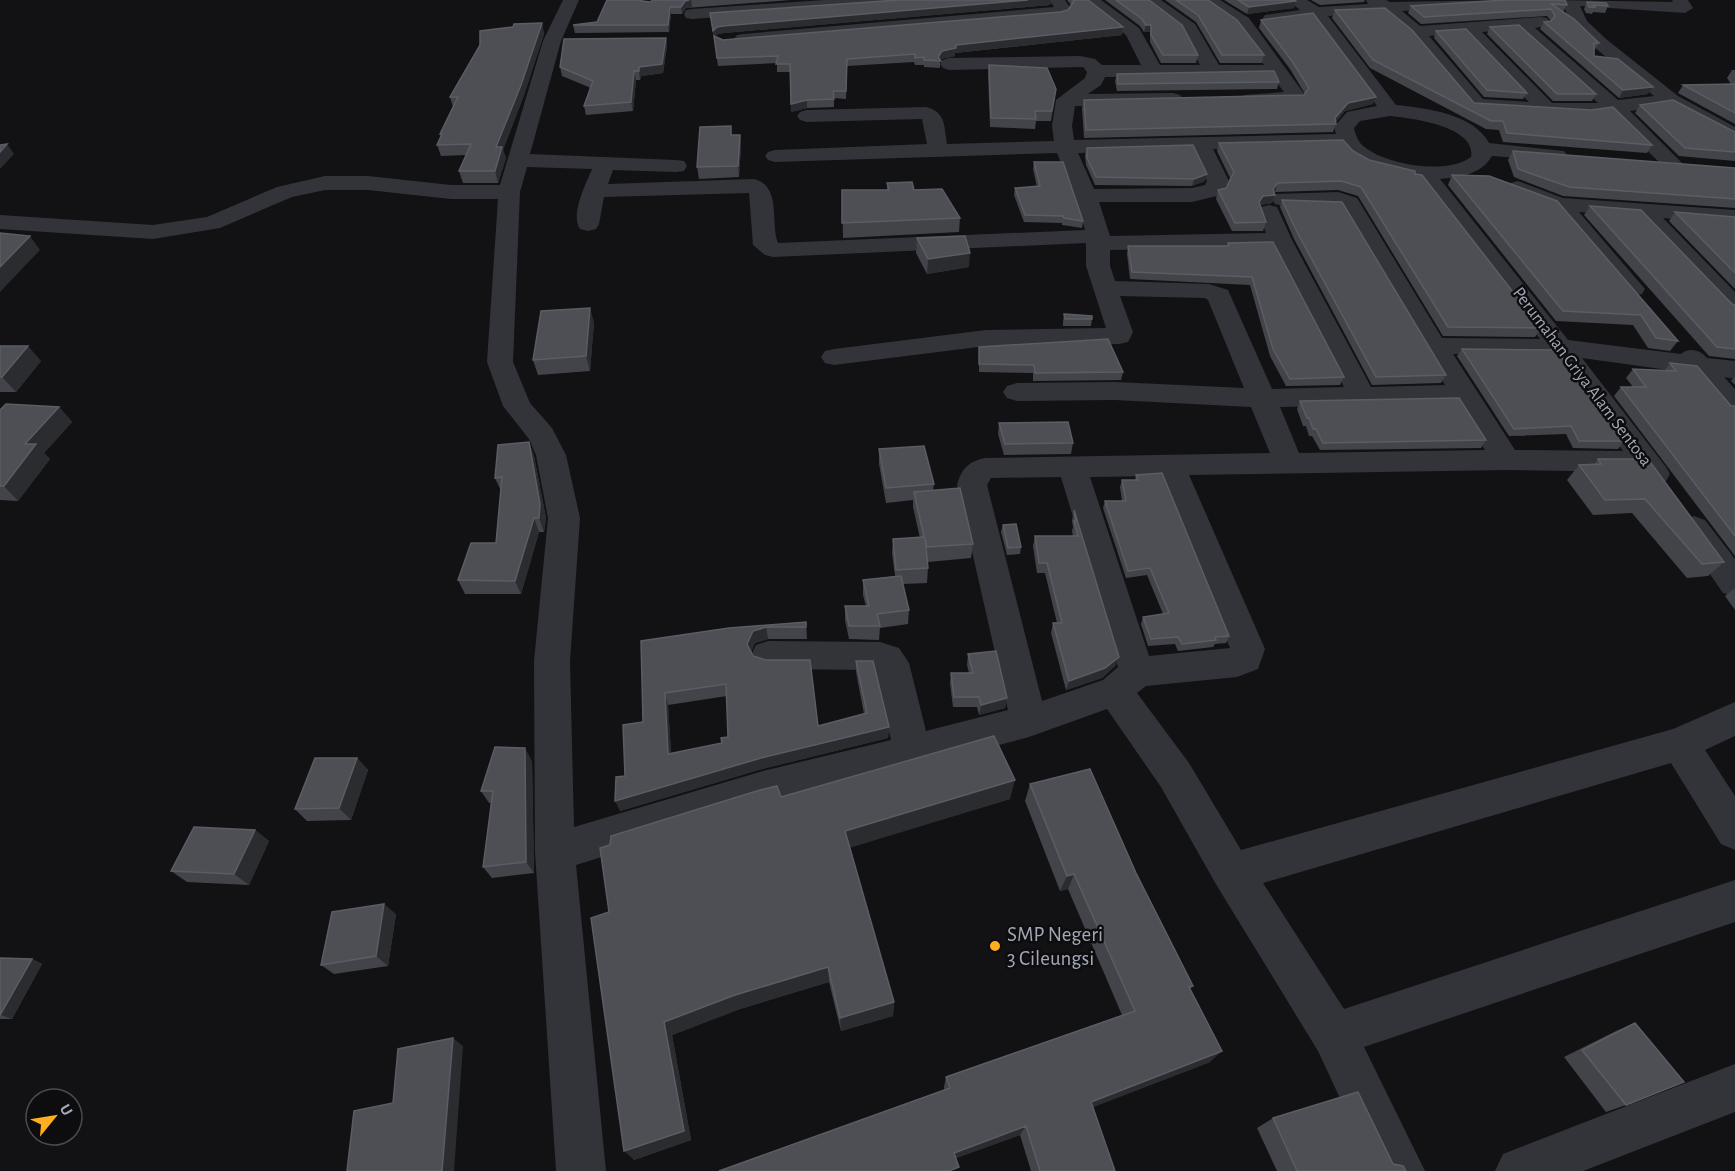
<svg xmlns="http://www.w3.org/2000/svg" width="1735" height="1171" font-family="'Alegreya Sans',sans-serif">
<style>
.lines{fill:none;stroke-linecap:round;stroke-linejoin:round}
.minor{fill:#333439;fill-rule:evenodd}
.wall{fill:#434449;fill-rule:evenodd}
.shaded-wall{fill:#2b2c2f}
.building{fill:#4d4f55;stroke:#5b5d64;stroke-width:1.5;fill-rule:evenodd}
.poi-dot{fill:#ffae1e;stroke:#0d0d0f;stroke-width:2}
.labels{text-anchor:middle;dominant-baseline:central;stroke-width:5;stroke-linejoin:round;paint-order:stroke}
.street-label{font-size:18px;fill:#a2a8b5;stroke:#0d0d0f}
.near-poi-label{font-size:21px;fill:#a2a8b5;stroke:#0d0d0f;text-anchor:start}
</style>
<rect width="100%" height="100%" fill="#121214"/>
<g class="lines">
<path class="minor" d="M563 0H579L561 41 530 154 676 160 684 161 687 166 684 171 676 172 613 170 608 184 754 179C782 186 770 222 778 243L1085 230 1075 196 1057 153 775 162 768 160 765 156 768 152 775 150 927 144 922 119 807 122 800 120 797 116 800 112 807 110 926 107C946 112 944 126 947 144L1054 141 1052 126 1056 100 1085 78 1087 72 1083 67 949 70 943 68 940 64 943 60 949 58 1080 56 1095 59 1102 65H1141L1126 35 1082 0H1101L1139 28 1160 65H1200L1182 31 1142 0H1161L1195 24 1219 65H1264L1237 26 1200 0H1220L1249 18 1305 95 1297 102 1290 104 1244 103 1241 99 1244 95 1284 92 1272 76 1105 77 1101 85 1088 94 1173 93 1180 95 1183 99 1180 103 1173 105 1075 106 1072 126 1074 140 1336 134 1334 127 1347 112 1377 106 1312 18 1271 24 1265 23 1262 19 1265 15 1300 10 1293 4 1297 0H1307L1319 7 1368 4 1366 0H1386L1390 2 1510 0 1502 5 1402 11 1420 26 1541 17 1547 18 1550 22 1547 26 1535 28 1618 100 1654 96 1594 47 1573 27 1563 5 1554 4 1552 0 1673 2 1672 0H1688L1693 8 1685 13 1580 6 1587 21 1606 39 1678 96 1735 127V141L1668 106 1630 111 1684 165 1680 169 1673 171 1666 169 1609 113 1586 116 1470 109 1410 36 1383 13 1328 16 1396 105C1426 108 1474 114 1489 143L1564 151 1567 155 1564 159 1557 161 1492 156C1481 175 1460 177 1440 179L1568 340 1681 354C1689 347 1700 350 1707 358L1735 361V379L1724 377 1735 389V415L1725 413 1690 373 1582 358 1666 467 1670 474 1666 481C1652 485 1646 483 1638 472L1506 470 1189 475 1265 649 1258 669 1237 677 1146 686 1137 693 1189 763 1241 850 1673 729 1735 702V736L1705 750 1735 796V850L1721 844 1671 763 1263 883 1344 1009 1735 880V922L1364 1047 1425 1171H1374L1318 1051 1217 886 1161 787 1107 709 1029 737 763 807 576 865 606 1171H556L535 852 534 661 548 518 536 455 529 439 503 406 487 362 498 199H451L368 190H325L292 197 220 228 153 239 0 229V215L153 225 207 217 277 187 325 176H368L451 185H500L543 41ZM1517 29 1598 103H1552L1482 32ZM1464 33 1529 102 1483 99 1429 36ZM1390 116C1410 118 1477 126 1471 157 1448 175 1388 165 1366 148 1358 143 1356 136 1354 128L1360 121ZM1341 146 1351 157 1367 166 1417 178 1540 339 1442 338 1357 198 1338 192 1275 194 1272 199 1275 204 1283 206 1340 207 1445 385 1371 387 1292 240 1277 207 1269 205 1261 207 1258 212 1266 233 1110 236 1099 202H1192L1221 195 1229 181 1213 149ZM1193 150 1207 181 1205 185 1192 188 1094 189 1078 153ZM527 167 592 169C586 184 570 214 580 229L588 231 596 229 599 224 604 197 749 193 753 245 765 255 773 257 1086 243V266L1106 328 986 330 834 349 825 351 821 357 825 363 834 365 986 346 1119 344 1128 342 1133 332 1120 296 1205 298 1208 300 1244 388 1115 382 1017 383 1007 386 1003 392 1007 398 1017 401 1115 400 1251 407 1270 453 985 458C968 462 962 468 957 485L1008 710 926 731 909 663 899 648 880 642 768 641 756 645 751 655 756 665 768 669 875 670 891 740 763 771 574 827 570 661 580 518 566 455 552 428 530 403 513 362 520 192ZM1272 247 1344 387 1272 389 1228 290 1209 284 1115 281 1110 266V250ZM1453 354 1552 355 1623 451 1515 450ZM1456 403 1485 450 1299 453 1280 407ZM1160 476 1230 648 1149 656 1090 477ZM1061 477 1118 667 1103 680 1042 701 987 485 991 478Z
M824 0H906L898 5 692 19 686 18 684 14 686 10 692 9Z
M1049 0H1065L1071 9 1065 16 1059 17 743 44 737 43 734 39 737 35 743 34 1054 7Z
M1518 181 1563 198 1735 210V224L1663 218 1735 292V314L1726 311 1636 216 1579 212 1645 289 1642 294 1633 296 1624 294 1552 209 1510 193 1507 188 1510 183Z
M1694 516 1705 520 1735 559V597L1723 593 1678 528 1683 520Z
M1735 1064V1112L1583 1171H1495L1503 1154Z"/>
</g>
<path class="wall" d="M653 0H791L686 8 682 14H671L669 32 575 33 573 25 597 22 642 1 650 2Z
M898 0H1051L1050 5 724 33 718 34 715 36 723 40 1060 12 1068 10 1071 5 1067 0H1088L1123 27 1122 35 955 53V56L941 59 940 60V68L924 67V65H915L914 62 847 66 846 99 834 98V107L807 108 791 112 790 72H777V63L718 66 710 13Z
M1105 0H1149L1198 55 1196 63H1161L1150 42V32H1144L1140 26Z
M1165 0H1208L1264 55 1262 63H1220L1196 22Z
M1224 0H1295L1296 1 1294 8 1247 14Z
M1311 0H1365L1364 2 1320 5Z
M1565 0 1567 5 1563 12 1599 43 1594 51V56L1648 94 1619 98 1540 29 1544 22 1551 21 1547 16 1421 24 1408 13 1411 6Z
M1587 2 1608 6 1605 13 1593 12 1592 14 1586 13 1584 9Z
M1335 10 1474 103 1652 145 1647 153 1503 142 1499 130 1486 129 1370 68 1332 18Z
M1261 20 1373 104 1345 111 1336 122V124L1333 132 1084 138 1082 108 1084 100 1304 95 1305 94 1290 69 1259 28Z
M542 23 544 34 524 95 503 150 506 158 498 183H463L459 171 466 155 441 156 437 145 441 137 440 134 453 107 450 97 480 45 513 27Z
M1490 27 1596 94 1592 101H1553L1487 34Z
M1436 31 1527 93 1523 99 1484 97 1434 38Z
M666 38 667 46 663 73 641 76 640 80H636L633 111 586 115 584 106 591 88 562 76 560 67Z
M989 65 1056 89 1051 121H1036L1035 129 990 127 988 74Z
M1732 70H1735V124L1678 93 1683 85 1731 84 1727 78Z
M1117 74 1279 82 1277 89 1117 91 1115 81Z
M1640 105 1735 132V161L1679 156 1635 113Z
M732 135H740L741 146 739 177 699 179 697 167Z
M1219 143 1353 151 1369 160 1415 174 1541 328 1535 337 1443 336 1358 196 1338 190 1275 192 1272 203 1260 205 1266 222 1263 231H1232L1216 199 1218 190 1226 188 1230 178 1217 151Z
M1087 148 1205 181 1192 186 1095 185 1086 165 1085 155Z
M1513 151 1735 168V208L1563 196 1514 177 1508 160Z
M1034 162 1083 221 1082 228 1062 225V223L1024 222 1014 195 1015 188 1037 187 1033 169Z
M1452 175 1678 341 1670 351 1648 348 1633 325 1556 321 1448 185Z
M887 183 914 190 960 218 959 232 843 238 842 190H887Z
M1282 200 1446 375 1441 383 1372 385 1294 239 1280 207Z
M1590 206 1732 304 1735 305V359L1709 356 1584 215Z
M1675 212 1735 217V289L1669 221Z
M917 238 969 267 927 274 916 253Z
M1228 243 1344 377 1340 385 1286 386 1270 356 1250 285 1130 279 1127 254 1128 246H1228Z
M1064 314 1092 319 1091 326H1063V322Z
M594 322 590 371 538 375 533 360Z
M0 346 41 361 16 392H0Z
M979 347 1123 372 1121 380 1033 381V373L979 372Z
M1462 349 1624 441 1618 449 1573 448 1566 434 1509 436 1457 356Z
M1670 363 1731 406H1735V556L1614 396 1621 387H1633L1626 378 1633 369 1664 371Z
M1735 376V385L1731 381Z
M1300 401 1486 440 1481 448 1320 450 1312 436H1309L1306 426H1303L1297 409Z
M59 407 72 422 44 453 50 459 18 501 0 500V410Z
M999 423 1073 443 1071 454 1004 455 998 434Z
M529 442 534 456 546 518 544 532H539L521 594H465L458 580 496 543 501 491 495 478Z
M879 449 934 484 933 490 973 544 971 558 928 562V568L927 583 903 584 909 610 908 624 880 628 879 640 849 639 845 620V606H866L863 595V580L895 576 892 553 893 539 920 538 913 507V500L886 503 879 464Z
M1598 459 1724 562 1708 576 1687 578 1632 513 1593 515 1567 480 1579 465H1594Z
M1136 475 1229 636 1226 643 1215 644 1213 647 1178 651 1175 644 1148 646 1141 624 1143 617 1163 614 1147 575 1126 578 1103 508 1105 501H1122L1120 487 1122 480H1135Z
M1074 510 1119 657 1115 666 1102 678 1066 690 1051 633 1053 623H1057L1045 573H1037L1033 546 1035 536H1073L1072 531 1073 527 1072 521Z
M1003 525 1021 547 1020 554 1007 555 1001 532Z
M1735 588V610L1725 596Z
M806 622 807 639H768L755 643 751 652 753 656 818 726 864 714 856 672V661L889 727 888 738 762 769 620 811 625 776 643 722 641 641ZM727 696 728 737 722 743 671 754 668 705Z
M968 654 1007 698 1005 708 979 715 977 707H953L950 683 951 673H969L967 665Z
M357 758 368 770 351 820 307 821 295 809Z
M532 761 534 873 492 878 483 867 491 803H489L481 791Z
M1030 784 1136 873 1193 986 1190 989 1210 1062 1093 1107 1115 1171H1031L1020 1135 956 1158 957 1171 944 1087 946 1077 1122 1015 1068 889 1060 891 1025 801Z
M781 797 1010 799 850 847 894 1002 893 1016 841 1031 829 982 740 1009 672 1035 691 1140 634 1160 609 912Z
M255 830 269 841 249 885 187 882 171 871Z
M396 914 388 966 334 974 321 965Z
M0 959H32L42 964 12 1019H0Z
M1635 1023 1626 1105 1606 1112 1564 1057 1616 1031Z
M1273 1118 1393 1164 1406 1171H1277L1257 1128Z"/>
<path class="shaded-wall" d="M691 0 692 7 686 8 682 14 681 7 685 1Z
M1028 0H1051L1050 5 724 33 718 34 714 38 713 31 717 27 723 26Z
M1296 1 1294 8 1247 14 1249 7Z
M670 7 671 14 669 32 668 25Z
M542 23 544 34 524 95 503 150 506 158 498 183 495 171 496 147Z
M1146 25H1151L1150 32H1144Z
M1123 27 1122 35 955 53V56L941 59 940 61 938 57 942 51 956 45Z
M666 38 667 46 663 73 641 76 640 80 639 71V67Z
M634 71 636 80 633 111 631 102Z
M1653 87 1648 94 1619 98 1623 90Z
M1376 97 1373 104 1345 111 1332 126 1335 118 1348 103Z
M807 100V108L791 112V104Z
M740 135 741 146 739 177 738 166Z
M7 144 14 154 0 169V152Z
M1207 174 1205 181 1192 186 1194 179Z
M1278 183 1275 192 1272 195H1275L1272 203 1260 205 1256 211 1259 202 1263 196 1273 189Z
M30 236 40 250 0 292V267Z
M970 253 969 267 927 274 928 259Z
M590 308 594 322 590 371 586 356Z
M28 346 41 361 16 392 2 377Z
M59 407 72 422 44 453 50 459 18 501 4 486 25 444Z
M529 442 534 456 546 518 544 532 539 518Z
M534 518 539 532 521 594 515 581Z
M766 627 768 639 755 643 749 656 747 644 753 631Z
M1119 657 1115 666 1102 678 1066 690 1069 681Z
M665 693 668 705 672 765 668 754Z
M1007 698 1005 708 979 715 981 705Z
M889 727 888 738 762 769 620 811 615 801 761 758Z
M525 748 532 761 534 873 526 862Z
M357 758 368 770 351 820 339 808Z
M1015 780 1010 799 846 849 845 831Z
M255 830 269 841 249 885 234 874Z
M1074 874 1068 889 1060 891 1067 876Z
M384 904 396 914 388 966 376 956Z
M32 959 42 964 12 1019 1 1015Z
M828 967 829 982 740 1009 672 1035 691 1140 634 1160 624 1151 664 1022 735 995Z
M894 1002 893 1016 841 1031 840 1018Z
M453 1038 463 1046 454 1171H442Z
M1222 1051 1210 1062 1083 1111 1091 1102Z
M1026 1126 1020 1135 951 1160 954 1153Z"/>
<path class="building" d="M607 0H642V1L650 2 653 0H689L685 1 681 7H670L668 25H573L597 22Z
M898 0H1028L723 26 717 27 713 31 710 13Z
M1073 0H1088L1123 27 956 45V48L942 51 938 57 941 61 924 60V57L915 58V54L847 59 846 91H833L834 99 807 100 791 104 790 64H776L778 56 717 58 714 36 723 40 1060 12 1068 10 1074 1Z
M1116 0H1149L1182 25 1198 55H1163L1151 35V25H1146L1142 19Z
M1176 0H1208L1237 20 1264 55H1222L1198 15Z
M1238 0H1295L1296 1 1249 7Z
M1505 0H1565L1567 5 1551 4 1574 19 1599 43H1594V56L1618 59 1653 87 1623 90 1544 22 1551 21 1555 16 1551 9 1424 17 1411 6Z
M1587 2 1606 3 1608 6 1593 5 1595 7H1589Z
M1385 8 1412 30 1474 103 1591 110 1613 107 1652 145 1507 133 1503 121H1491L1373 60 1335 10Z
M1313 13 1376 97 1348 103 1335 118 1336 124 1086 130 1084 100 1304 95 1309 88 1292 61 1261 20Z
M542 23 521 85 496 147H502L495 171H459L471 144 437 145 442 134H440L458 97H450L480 45V31L513 27 514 24Z
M1519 25 1596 94H1557L1490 27Z
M1466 29 1527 93 1487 90 1436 31Z
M666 38 662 64 639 67V71H634L631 102 584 106 593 81 560 67 564 39Z
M989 65 1047 68 1056 89 1052 111H1035L1036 119 991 118Z
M1274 71 1279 82 1118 84 1117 74Z
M1735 84V113L1683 85Z
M1673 100 1735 132V152L1685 148 1640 105Z
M731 126V135H740L738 166 697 167 700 127Z
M1343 140 1353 151 1369 160 1415 171V174L1422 175 1541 328 1448 327 1361 187 1341 181 1278 183 1273 189 1275 195 1263 196 1259 202 1266 222 1235 223 1218 190 1226 188 1234 172 1219 143Z
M7 144 0 152V145Z
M1193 145 1207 174 1194 179 1096 177 1087 158V148Z
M1513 151 1735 168V199L1569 187 1518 169Z
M1034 162H1063L1083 221 1064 218 1063 216 1025 215 1015 188 1040 186Z
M1452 175 1489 176 1557 201 1678 341 1656 338 1641 315 1563 311Z
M912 182 914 190 942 189 960 218 842 223V190H889L887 183Z
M1282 200 1342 202 1446 375 1376 377 1297 232Z
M1590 206 1641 210 1732 304 1735 305V349L1717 347Z
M1675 212 1735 217V273Z
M0 233 30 236 0 267Z
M965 236 970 253 928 259 917 238Z
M1273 242 1344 377 1290 379 1273 349 1252 277 1132 272 1128 246H1229L1228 243Z
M590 308 586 356 533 360 541 311Z
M1064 314 1092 316V319H1065Z
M1108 339 1123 372 1035 373 1034 365 979 364V347Z
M0 346H28L2 377H0Z
M1462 349 1556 350 1624 441H1579L1571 426 1514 429Z
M1670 363 1697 366 1731 406H1735V536L1621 387H1646L1633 369 1676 371Z
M1459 398 1486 440 1323 443 1316 429H1313L1309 418H1307L1300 401Z
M6 404 59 407 25 444H36L4 486H0V410Z
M1068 422 1073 443 1005 444 999 423Z
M529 442 540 504 539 518H534L515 581 458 580 471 543H496L502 477 495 478 498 445Z
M924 446 934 484 886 488 879 449Z
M1598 459H1648L1724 562 1702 564 1645 499 1605 500 1579 465 1601 464Z
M1162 473 1229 636 1215 637 1216 640 1182 644 1178 637 1151 639 1143 617 1169 613 1150 568 1128 571 1105 501H1126L1122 480H1138L1136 475Z
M960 488 973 544 927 547 925 538 928 568 896 570 893 539 924 537 914 492Z
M1074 510 1119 657 1105 668 1069 681 1053 623H1062L1047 563H1039L1035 536H1078L1074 521H1076Z
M1016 524 1021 547 1008 548 1003 525Z
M901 576 909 610 877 614 880 626H849L845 606H869L863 580Z
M806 622V627H766L753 631 747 644 753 656 766 660H810L818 726 867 713 856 661H873L889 727 761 758 615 801 616 777 625 776 623 725 643 722 641 641 729 628ZM726 684 728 737 721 738 722 743 668 754 665 693Z
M996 651 1007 698 981 705 979 697H954L951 673H973L968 654Z
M994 736 1015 780 845 831 894 1002 840 1018 828 967 735 995 664 1022 684 1131 624 1151 591 918 609 912 600 848 610 845 611 836 760 790 777 786 781 797Z
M495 747 525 748 526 862 483 867 493 791H481Z
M315 758H357L339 808 295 809Z
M1090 769 1136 873 1193 986 1189 987 1222 1051 1091 1102 1115 1171H1040L1026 1126 954 1153 959 1167 949 1171H719L950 1088 946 1077 1135 1011 1074 874 1067 876 1030 784Z
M194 827 255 830 234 874 171 871Z
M384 904 376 956 321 965 332 912Z
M0 958 32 959 0 1015Z
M1635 1023 1684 1082 1626 1105 1582 1050Z
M453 1038 442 1171H347L354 1111 393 1103 398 1049Z
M1358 1092 1393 1164 1403 1166 1406 1171H1297L1273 1118Z"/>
<circle class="poi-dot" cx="995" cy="946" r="6"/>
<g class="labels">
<g class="street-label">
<text transform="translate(1582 377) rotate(53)">Perumahan Griya Alam Sentosa</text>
</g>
<g class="near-poi-label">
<text x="1007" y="934">SMP Negeri<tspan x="1007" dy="24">3 Cileungsi</tspan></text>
</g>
</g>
<g transform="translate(54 1117) rotate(60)"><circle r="28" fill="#0d0d0f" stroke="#494b51" stroke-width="1.5"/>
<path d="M0-4.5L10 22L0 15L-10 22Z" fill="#ffae1e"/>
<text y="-9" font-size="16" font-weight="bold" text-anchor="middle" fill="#a2a8b5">U</text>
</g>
</svg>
